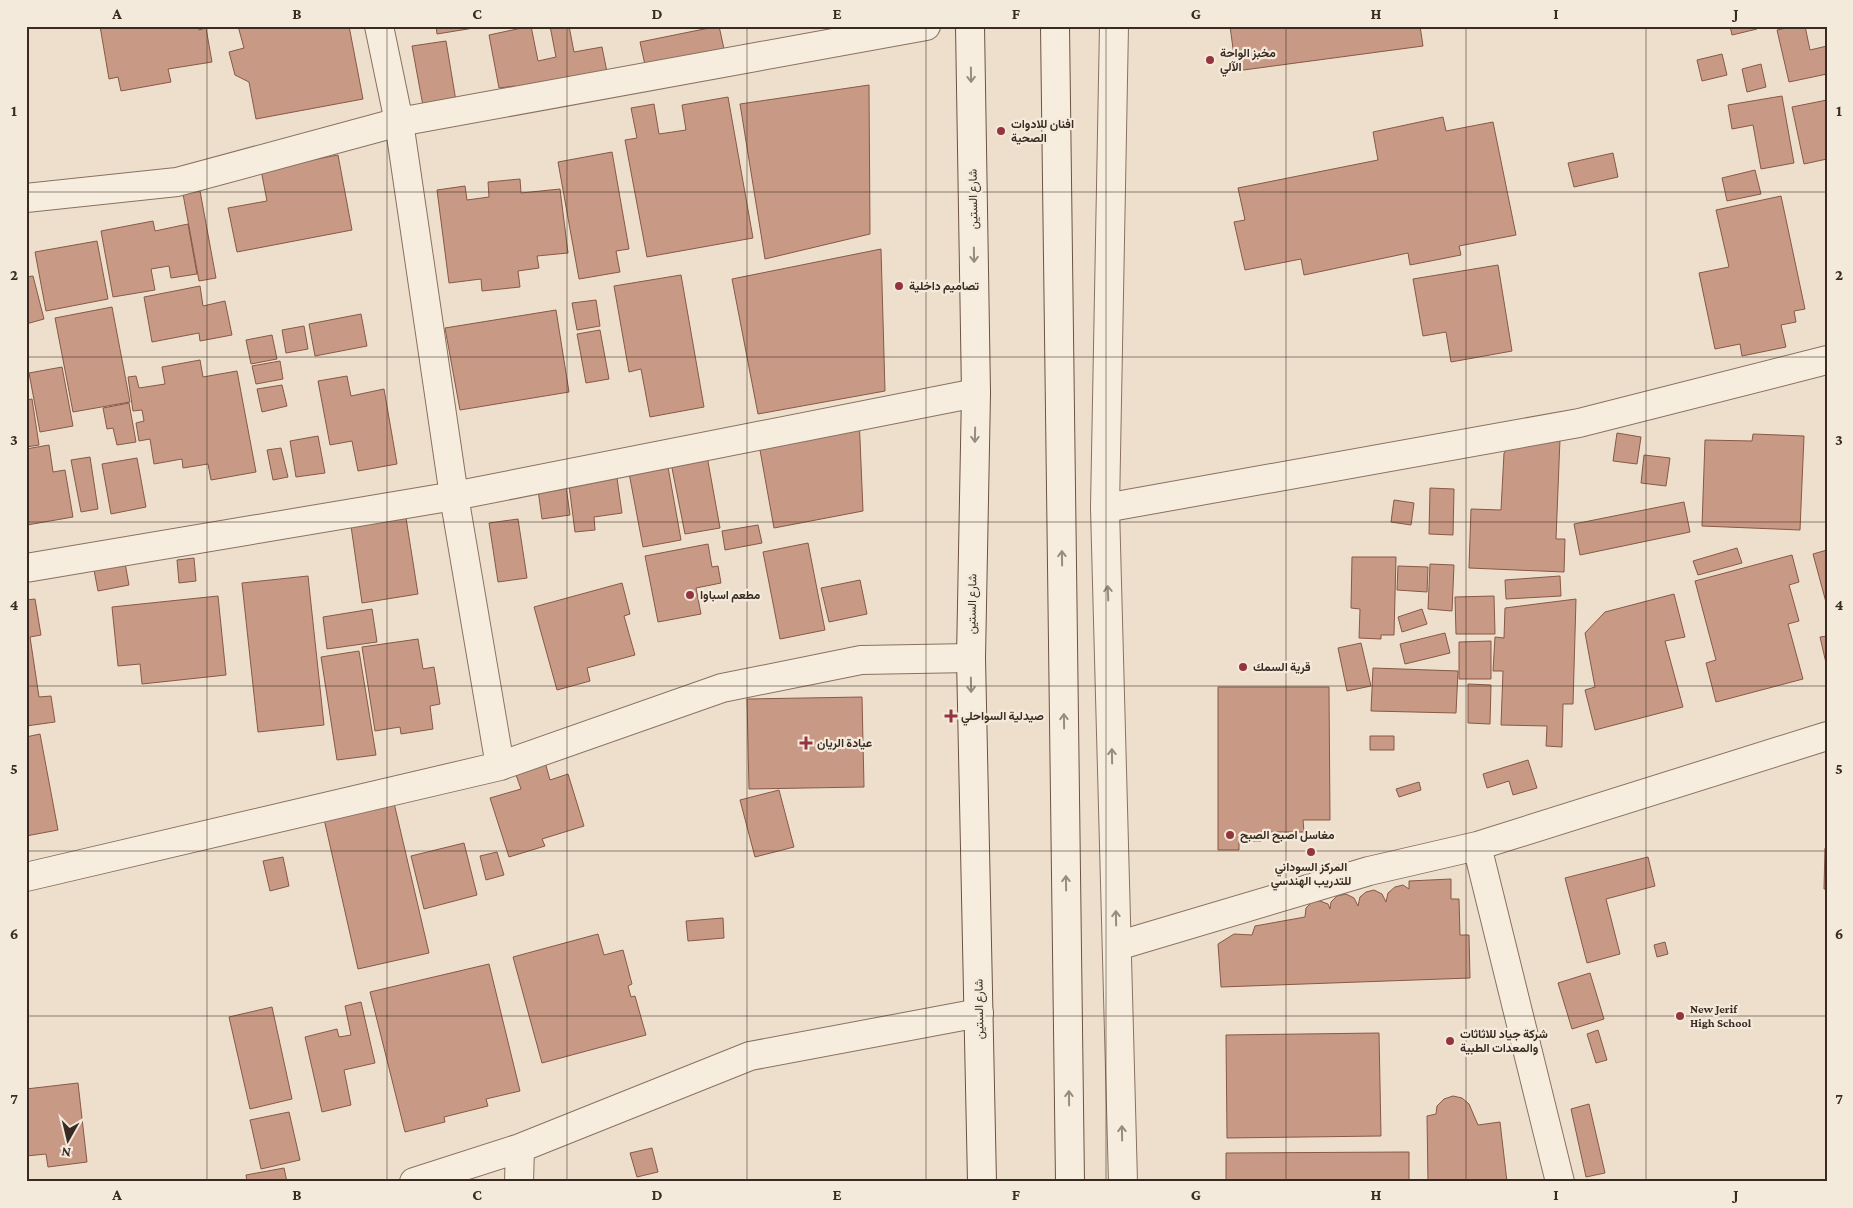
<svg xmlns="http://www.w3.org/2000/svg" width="1853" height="1208" font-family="'Crimson Pro',Vazirmatn,serif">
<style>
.building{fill:#c89984;stroke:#875947}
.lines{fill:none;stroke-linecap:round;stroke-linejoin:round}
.minor-casing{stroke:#897160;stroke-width:30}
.tertiary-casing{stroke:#897160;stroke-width:30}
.secondary-casing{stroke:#6b5343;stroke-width:30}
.minor{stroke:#f7edde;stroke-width:28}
.tertiary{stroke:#f7edde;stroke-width:28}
.secondary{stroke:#f7edde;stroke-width:28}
.oneway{stroke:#988c80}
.grid{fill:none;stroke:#3a2b22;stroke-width:1;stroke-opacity:0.55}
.poi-dot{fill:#94343f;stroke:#f4eadb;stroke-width:2}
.labels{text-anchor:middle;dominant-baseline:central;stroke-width:4.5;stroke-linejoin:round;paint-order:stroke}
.poi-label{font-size:12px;font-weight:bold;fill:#3a2b22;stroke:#f4eadb;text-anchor:start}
.street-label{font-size:12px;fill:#3a2b22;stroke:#f4eadb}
.neatline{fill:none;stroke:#3a2b22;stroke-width:2}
.grid-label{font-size:16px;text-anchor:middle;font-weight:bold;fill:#3a2b22}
</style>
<rect width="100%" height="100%" fill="#eddfcb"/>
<path class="building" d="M100 26H198L199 30 206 28 212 62 168 69 171 82 121 91 118 77 109 79Z
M238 26H349L363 99 256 119 249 82 235 75 229 52 244 48Z
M436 26H480V27L437 34Z
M531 26 538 61 556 57 550 26H569L574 52 602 47 607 72 516 90 515 86 499 88 489 35Z
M719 26 724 49 645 65 640 42Z
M1230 26H1420L1423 46 1236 71Z
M1730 26H1757V29L1732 35Z
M1796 26H1805L1810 50 1827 46V74L1789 82 1777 30Z
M446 41 456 101 423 106 412 46Z
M1722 54 1727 75 1702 81 1697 60Z
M1761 64 1766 87 1747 92 1742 69Z
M869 85 870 234 765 259 740 104Z
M1782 96 1794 163 1761 169 1753 125 1732 129 1728 105Z
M728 97 753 238 647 257 625 140 637 138 631 108 654 104 659 134 686 130 682 105Z
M1827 100V159L1804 164 1792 107Z
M1443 117 1446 131 1493 122 1516 235 1459 246 1461 255 1410 265 1408 253 1304 275 1301 259 1245 270 1234 222 1245 220 1238 188 1378 160 1373 132Z
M612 152 629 249 616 251 620 272 579 279 558 162Z
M1613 153 1618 177 1574 187 1568 163Z
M338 155 352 230 237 252 228 208 267 201 261 170Z
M1755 170 1761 194 1727 201 1722 178Z
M520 179 521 193 560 189 568 253 537 256 539 268 518 271 520 287 482 291 481 279 449 283 437 190 465 186 467 200 489 197 488 182Z
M200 191 216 278 199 281 183 194Z
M1781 196 1805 309 1794 311 1796 322 1781 325 1786 347 1742 356 1740 344 1715 349 1699 273 1729 267 1716 210Z
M153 221 155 231 188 224 197 274 171 278 169 266 151 269 155 290 113 297 101 231Z
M97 241 108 299 46 311 35 252Z
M881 249 885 391 758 414 732 279Z
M1498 265 1512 351 1451 362 1446 332 1423 336 1413 279Z
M681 275 704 407 650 417 641 369 629 372 614 286Z
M33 276 44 319 26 324V277Z
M200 286 203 306 225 301 232 335 200 341 199 333 152 342 144 297Z
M596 300 600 326 577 330 572 303Z
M112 307 130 402 73 412 55 318Z
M556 310 569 392 460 410 445 328Z
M361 314 367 346 315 356 309 324Z
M304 326 308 349 286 353 282 330Z
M600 330 609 379 586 383 577 334Z
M272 335 277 359 251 364 246 340Z
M200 360 203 377 237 371 256 472 211 480 208 464 183 468 182 459 154 464 150 439 139 441 136 423 144 421 142 410 133 411 128 377 136 376 139 388 165 384 162 367Z
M280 361 283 379 256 384 252 366Z
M62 367 73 426 40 432 29 373Z
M347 376 351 396 384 389 397 464 358 471 352 441 330 445 318 381Z
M282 385 287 406 262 412 257 389Z
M32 399 39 445 26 447V400Z
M129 403 136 442 117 445 113 428 107 429 103 408Z
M859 416 863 511 774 528 758 439Z
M1617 433 1641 437 1637 464 1613 461Z
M1753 434 1804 436 1800 530 1702 526 1705 440 1752 441Z
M318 436 325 473 296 477 290 441Z
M1518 438 1560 439 1556 539H1565L1564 572 1469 568 1471 509 1501 510 1504 453Z
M49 445 53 472 65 470 73 517 27 525 26 449Z
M281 448 288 477 273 480 267 450Z
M1644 455 1670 458 1666 486 1641 483Z
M707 456 720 528 685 534 671 463Z
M90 457 98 509 81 512 71 460Z
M137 458 146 507 111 514 102 464Z
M668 467 681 540 643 547 629 473Z
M617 478 622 513 594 517 595 530 575 532 569 485Z
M566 486 570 515 542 519 538 490Z
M1430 488 1454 489 1453 535 1429 534Z
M1394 500 1414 503 1411 525 1391 522Z
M1684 502 1690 532 1580 555 1574 524Z
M406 518 418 594 362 603 351 526Z
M518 519 527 578 498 582 489 523Z
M758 525 762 543 725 550 722 531Z
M808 543 825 630 780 639 763 552Z
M708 544 712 567 718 566 721 583 696 588 701 614 658 622 645 556Z
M1737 548 1742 563 1698 575 1693 561Z
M1827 550V606L1813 554Z
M1792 555 1799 582 1789 585 1799 621 1788 624 1803 679 1716 702 1706 663 1716 660 1695 581Z
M1352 557H1396L1394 635H1381V639L1359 638 1360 609 1351 608Z
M194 558 196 581 179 583 177 560Z
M125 563 129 585 98 591 94 570Z
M1430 564 1454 565 1452 611 1428 609Z
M1398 566 1428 567 1427 592 1397 590Z
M308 576 324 725 258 732 242 583Z
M1560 576 1561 596 1506 599 1505 580Z
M860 580 867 614 829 622 821 588Z
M622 583 630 614 624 616 635 655 587 668 590 681 557 690 534 607Z
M1674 594 1685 637 1665 641 1683 707 1595 730 1585 690 1595 687 1585 633 1605 612Z
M218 596 226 675 142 684 140 664 118 666 112 607Z
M1494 596 1495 634H1456L1455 597Z
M35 599 41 635 30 637 39 697 51 696 55 722 26 726V600Z
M1576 599 1573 704H1563L1562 747 1546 746 1547 726 1501 725 1503 671H1493L1495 637 1504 638 1505 608Z
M372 609 377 642 327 649 323 617Z
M1422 609 1427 624 1402 632 1398 617Z
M1445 633 1450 653 1405 664 1400 644Z
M1827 636V663H1826L1820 637Z
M418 639 423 669 434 667 440 704 430 706 433 729 401 734 400 727 375 731 362 647Z
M1491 641V679H1459V642Z
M1361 643 1371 686 1347 691 1338 648Z
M359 651 376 755 337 760 321 657Z
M1373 668 1458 671 1456 713 1371 711Z
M1468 684 1491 685 1490 724 1468 723Z
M1218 687H1329L1330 820H1303L1304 832H1261V841H1239V850H1218Z
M862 697 864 787 749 789 747 699Z
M40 734 58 830 26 836V737Z
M1370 736H1394V750H1370Z
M1528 760 1537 788 1513 795 1509 781 1487 788 1483 774Z
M545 762 550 780 568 774 584 826 542 839 545 846 509 857 490 798 521 789 515 772Z
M1419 782 1421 790 1399 797 1396 789Z
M779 790 794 847 755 857 740 800Z
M394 803 429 953 358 969 324 819Z
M464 843 477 895 424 909 411 856Z
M1825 848H1827V889H1824Z
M497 852 504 875 486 880 480 856Z
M283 857 289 886 270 891 263 861Z
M1648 857 1655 886 1606 899 1620 954 1587 963 1565 878Z
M1451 879V899H1459L1460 935H1469L1470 978 1221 987 1218 944 1234 934 1252 935 1255 926 1305 917 1306 908 1312 902 1320 901 1328 904 1330 909 1331 902 1337 896 1346 894 1354 898 1358 906 1360 897 1366 892 1374 890 1382 894 1386 902 1388 893 1395 887 1403 885 1409 889V881Z
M723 918 724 938 688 941 686 921Z
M598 934 604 955 623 950 632 984 628 986 631 997 635 996 646 1035 542 1063 513 957Z
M1665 942 1668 954 1657 957 1654 945Z
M489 964 520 1091 486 1099 488 1106 444 1117 445 1122 405 1132 370 992Z
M1590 973 1604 1019 1572 1029 1558 983Z
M361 1002 375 1063 344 1070 351 1105 322 1112 305 1037 337 1029 339 1037 351 1035 345 1006Z
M272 1007 292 1099 250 1109 229 1017Z
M1598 1030 1607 1060 1596 1063 1587 1034Z
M1379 1033 1381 1136 1227 1138 1226 1035Z
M78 1083 87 1162 48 1167 46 1154 26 1156V1089Z
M1453 1096 1462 1098 1469 1104 1478 1125 1500 1122 1507 1182H1428L1427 1116 1436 1114 1437 1106 1444 1099Z
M1589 1104 1605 1173 1586 1177 1571 1109Z
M289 1112 300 1160 261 1169 250 1120Z
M652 1148 658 1172 637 1177 630 1153Z
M1409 1152V1182H1226V1153Z
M284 1168 287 1182H247L246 1175Z"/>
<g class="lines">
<defs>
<path id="minor" d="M379 26 399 122 454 496 500 766
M26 198 177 182 399 122 926 26
M1105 508 1579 423 1827 360
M26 568 454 496 976 393
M1477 846 1560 1182
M26 877 500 766 722 688 861 660 971 658
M1117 946 1369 871 1477 846 1827 736
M414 1182 520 1148 750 1056 979 1013
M519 1182 520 1148"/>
<path id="tertiary" d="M1114 26 1105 508 1123 1182"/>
<path id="secondary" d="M970 26 976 393 971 658 982 1182
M1055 26 1070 1182"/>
</defs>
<use href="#minor" class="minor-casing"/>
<use href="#tertiary" class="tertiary-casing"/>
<use href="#secondary" class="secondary-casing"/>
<use href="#minor" class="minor"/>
<use href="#tertiary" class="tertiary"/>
<use href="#secondary" class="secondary"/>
</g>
<defs><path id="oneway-shaft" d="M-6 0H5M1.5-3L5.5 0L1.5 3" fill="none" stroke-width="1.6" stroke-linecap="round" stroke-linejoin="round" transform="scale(1.25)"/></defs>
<g class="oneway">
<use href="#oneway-shaft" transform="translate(971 75) rotate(89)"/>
<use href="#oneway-shaft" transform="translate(974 255) rotate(89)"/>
<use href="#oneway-shaft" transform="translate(975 435) rotate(91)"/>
<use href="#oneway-shaft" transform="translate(1062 558) rotate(-91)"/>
<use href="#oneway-shaft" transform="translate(1108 593) rotate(-92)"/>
<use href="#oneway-shaft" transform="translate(971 685) rotate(89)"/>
<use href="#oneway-shaft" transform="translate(1064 721) rotate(-91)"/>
<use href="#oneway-shaft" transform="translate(1112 756) rotate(-91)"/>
<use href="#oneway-shaft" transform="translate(1066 883) rotate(-91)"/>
<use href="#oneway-shaft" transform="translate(1116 918) rotate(-91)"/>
<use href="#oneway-shaft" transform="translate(1069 1098) rotate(-91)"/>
<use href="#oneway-shaft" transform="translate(1122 1133) rotate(-91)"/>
</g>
<path class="grid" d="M207 26V1182M387 26V1182M567 26V1182M747 26V1182M926 26V1182M1106 26V1182M1286 26V1182M1466 26V1182M1646 26V1182M26 192H1827M26 357H1827M26 522H1827M26 686H1827M26 851H1827M26 1016H1827"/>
<g class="poi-dot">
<circle cx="1210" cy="60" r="5"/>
<circle cx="1001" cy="131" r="5"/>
<circle cx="899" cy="286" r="5"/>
<circle cx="690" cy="595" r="5"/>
<circle cx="1243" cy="667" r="5"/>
<path d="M948.5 708.5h5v5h5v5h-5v5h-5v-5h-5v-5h5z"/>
<path d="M803.5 735.5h5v5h5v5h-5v5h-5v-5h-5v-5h5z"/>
<circle cx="1230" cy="835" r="5"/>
<circle cx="1311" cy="852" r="5"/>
<circle cx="1680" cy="1016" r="5"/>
<circle cx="1450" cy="1041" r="5"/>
</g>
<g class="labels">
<g class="poi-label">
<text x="1220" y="53">مخبز الواحة<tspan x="1220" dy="14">الآلي</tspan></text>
<text x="1011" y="124">افنان للادوات<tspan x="1011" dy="14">الصحية</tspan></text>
<text x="909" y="286">تصاميم داخلية</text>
<text x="700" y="595">مطعم اسباوا</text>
<text x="1253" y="667">قرية السمك</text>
<text x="961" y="716">صيدلية السواحلي</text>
<text x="817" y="743">عيادة الريان</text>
<text x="1240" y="835">مغاسل اصبح الصبح</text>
<text x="1311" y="867" text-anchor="middle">المركز السوداني<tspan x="1311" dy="14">للتدريب الهندسي</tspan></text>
<text x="1690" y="1009">New Jerif<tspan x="1690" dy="14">High School</tspan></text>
<text x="1460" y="1034">شركة جياد للاثاثات<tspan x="1460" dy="14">والمعدات الطبية</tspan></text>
</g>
<g class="street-label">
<text transform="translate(973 199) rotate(-91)">شارع الستين</text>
<text transform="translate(972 604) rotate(-89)">شارع الستين</text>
<text transform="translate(979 1009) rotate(-91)">شارع الستين</text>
</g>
</g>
<rect width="1853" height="1208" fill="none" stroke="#f4eadb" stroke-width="55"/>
<g transform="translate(68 1140) rotate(188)" stroke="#f4eadb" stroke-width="4" paint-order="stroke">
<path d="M0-4L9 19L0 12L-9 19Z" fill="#3a2b22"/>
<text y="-8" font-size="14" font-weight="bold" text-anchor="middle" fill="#3a2b22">N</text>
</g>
<rect x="28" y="28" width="1798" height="1152" class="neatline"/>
<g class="grid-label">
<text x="117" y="19">A</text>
<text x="297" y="19">B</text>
<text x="477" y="19">C</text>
<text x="657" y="19">D</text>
<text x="837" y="19">E</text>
<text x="1016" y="19">F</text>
<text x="1196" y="19">G</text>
<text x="1376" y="19">H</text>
<text x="1556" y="19">I</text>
<text x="1736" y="19">J</text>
<text x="14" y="116">1</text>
<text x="1839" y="116">1</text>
<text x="14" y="280">2</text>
<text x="1839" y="280">2</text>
<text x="14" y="445">3</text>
<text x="1839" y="445">3</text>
<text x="14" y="610">4</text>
<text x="1839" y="610">4</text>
<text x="14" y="774">5</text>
<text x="1839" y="774">5</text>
<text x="14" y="939">6</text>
<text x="1839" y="939">6</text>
<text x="14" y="1104">7</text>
<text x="1839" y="1104">7</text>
<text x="117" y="1200">A</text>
<text x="297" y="1200">B</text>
<text x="477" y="1200">C</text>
<text x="657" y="1200">D</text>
<text x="837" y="1200">E</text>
<text x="1016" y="1200">F</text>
<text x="1196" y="1200">G</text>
<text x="1376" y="1200">H</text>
<text x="1556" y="1200">I</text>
<text x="1736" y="1200">J</text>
</g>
</svg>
